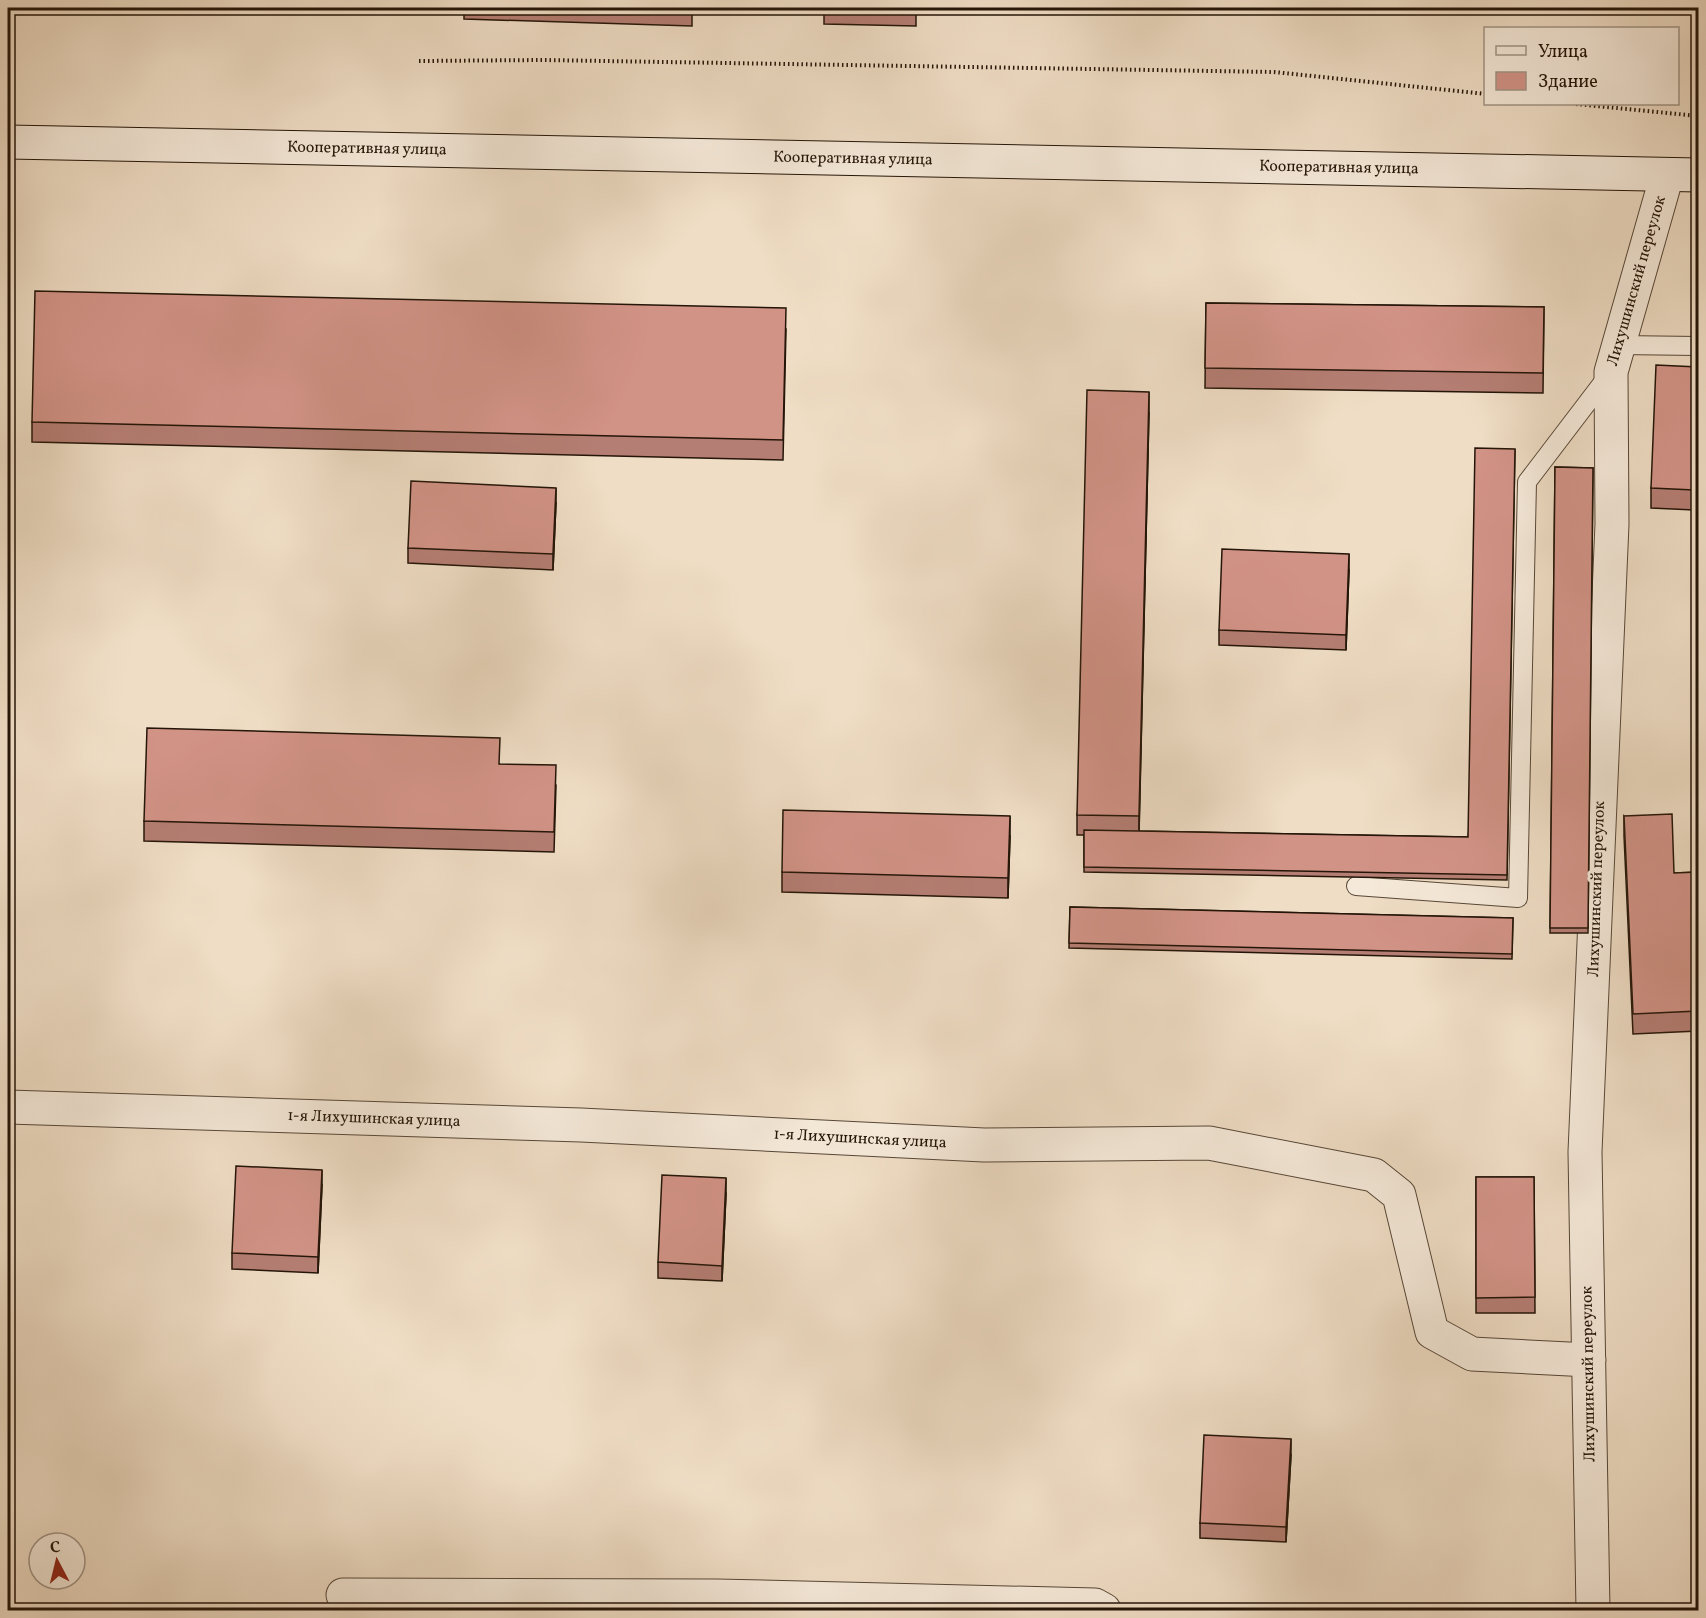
<svg xmlns="http://www.w3.org/2000/svg" width="1706" height="1618" font-family="Vollkorn,serif">
<style>
.lines{fill:none;stroke-linecap:round;stroke-linejoin:round}
.service-casing{stroke:#574737;stroke-width:20}
.minor-casing{stroke:#574737;stroke-width:35}
.secondary-casing{stroke:#241508;stroke-width:35}
.path{stroke:#241508;stroke-width:4;stroke-dasharray:1.5 3;stroke-linecap:butt}
.service{stroke:#f5e9d9;stroke-width:18}
.minor{stroke:#f5e9d9;stroke-width:33}
.secondary{stroke:#f5e9d9;stroke-width:33}
.wall{fill:#b57e74;stroke:#241508;stroke-width:1.5}
.shaded-wall{fill:#93675e;stroke:#241508;stroke-width:1.5}
.building{fill:#d29387;stroke:#241508;stroke-width:1.5}
.labels{text-anchor:middle;dominant-baseline:central;stroke-width:6;stroke-linejoin:round;paint-order:stroke}
.street-label{font-size:16px;fill:#241508;stroke:#f5e9d9}
</style>
<rect width="100%" height="100%" fill="#efddc5"/>
<filter id="stains"><feTurbulence type="fractalNoise" baseFrequency=".00333" numOctaves="4"/><feColorMatrix values="0 0 0 0 .2 0 0 0 0 .09 0 0 0 0 .02 0 0 0 .5 -.17"/></filter>
<radialGradient id="worn" r=".72"><stop offset=".6" stop-color="#630" stop-opacity="0"/><stop offset="1" stop-color="#630" stop-opacity=".3"/></radialGradient>
<g class="lines">
<defs>
<path id="service" d="M1618 345 1698 346
M1356 886 1518 898 1527 482 1610 373"/>
<path id="minor" d="M8 1107 581 1125 984 1145 1209 1143 1374 1175 1399 1195 1432 1332 1472 1354 1589 1360
M343 1595 717 1596 1095 1605 1104 1610
M1593 1610 1585 1152 1612 524 1611 372 1667 175"/>
<path id="secondary" d="M8 142 1698 175"/>
</defs>
<use href="#service" class="service-casing"/>
<use href="#minor" class="minor-casing"/>
<use href="#secondary" class="secondary-casing"/>
<path class="path" d="M419 61 543 60 1274 72 1486 94
M1576 104 1698 116"/>
<use href="#service" class="service"/>
<use href="#minor" class="minor"/>
<use href="#secondary" class="secondary"/>
</g>
<path class="wall" d="M464 8H692V26L464 19Z
M824 8H916V26L824 24Z
M1696 8H1698V81L1697 82Z
M1206 303 1544 307 1543 393 1205 388Z
M786 329 783 460 32 442V422Z
M1698 367V480H1695L1694 510 1651 508V488Z
M1149 412 1139 831 1468 837 1515 449 1507 880 1084 872V835H1077V815Z
M1555 467 1593 468 1588 933H1550Z
M556 503 553 570 408 563V548Z
M1349 570 1346 650 1219 645V630Z
M499 764 556 785 554 852 144 841V821Z
M1624 816 1674 873 1698 872V1031L1633 1034 1624 836Z
M1010 836 1008 898 782 892V872Z
M1070 907 1513 918 1512 959 1069 948Z
M1476 1177H1534L1535 1313H1476Z
M322 1185 318 1273 232 1269V1253Z
M726 1194 722 1281 658 1278V1262Z
M1291 1455 1286 1542 1200 1538V1523Z"/>
<path class="shaded-wall" d="M1149 392V412L1139 836V816Z
M1695 460V480L1694 510V490Z
M556 488V503L553 570V554Z
M1349 554V570L1346 650V635Z
M1010 816V836L1008 898V878Z
M322 1170V1185L318 1273V1257Z
M726 1178V1194L722 1281V1266Z
M1291 1439V1455L1286 1542V1527Z"/>
<path class="building" d="M1697 8H1698V53H1697Z
M35 291 786 308 783 440 32 422Z
M1206 303 1544 307 1543 373 1205 368Z
M1656 365 1698 367V460H1695L1694 490 1651 488Z
M1087 390 1149 392 1139 816 1077 815Z
M1475 448 1515 449 1507 875 1084 867V830L1468 837Z
M1555 467 1593 468 1588 928H1550Z
M411 481 556 488 553 554 408 548Z
M1222 549 1349 554 1346 635 1219 630Z
M147 728 500 738 499 764 556 765 554 832 144 821Z
M783 810 1010 816 1008 878 782 872Z
M1672 814 1674 873 1698 872V1011L1633 1014 1624 816Z
M1070 907 1513 918 1512 954 1069 943Z
M236 1166 322 1170 318 1257 232 1253Z
M662 1175 726 1178 722 1266 658 1262Z
M1476 1177H1534L1535 1297 1476 1298Z
M1204 1435 1291 1439 1286 1527 1200 1523Z"/>
<g class="labels">
<g class="street-label">
<text transform="translate(367 149) rotate(1)">Кооперативная улица</text>
<text transform="translate(853 159) rotate(1)">Кооперативная улица</text>
<text transform="translate(1339 168) rotate(1)">Кооперативная улица</text>
<text transform="translate(1637 281) rotate(-74)">Лихушинский переулок</text>
<text transform="translate(1597 889) rotate(-88)">Лихушинский переулок</text>
<text transform="translate(374 1119) rotate(2)">1-я Лихушинская улица</text>
<text transform="translate(860 1139) rotate(3)">1-я Лихушинская улица</text>
<text transform="translate(1589 1374) rotate(-91)">Лихушинский переулок</text>
</g>
</g>
<rect width="1706" height="1618" fill="none" stroke="#efddc5" stroke-width="30"/>
<rect x="9" y="9" width="1688" height="1600" fill="none" stroke="#241508" stroke-width="3"/>
<rect x="15" y="15" width="1676" height="1588" fill="none" stroke="#241508" stroke-width="1.5"/>
<rect x="1484" y="27" width="195" height="78" fill="#f5e9d9" stroke="#a19485" stroke-width="1.5"/>
<rect x="1496" y="46" width="30" height="9" fill="#f5e9d9" stroke="#a19485" stroke-width="1.5"/>
<text x="1538" y="57" font-size="18" fill="#241508">Улица</text>
<rect x="1496" y="72" width="30" height="18" fill="#d29387" stroke="#a19485" stroke-width="1.5"/>
<text x="1538" y="87" font-size="18" fill="#241508">Здание</text>
<g transform="translate(57 1561) rotate(353)"><circle r="28" fill="#f5e9d9" stroke="#a19485" stroke-width="1.5"/>
<path d="M0-4.5L10 22L0 15L-10 22Z" fill="#8f2418"/>
<text y="-9" font-size="16" font-weight="bold" text-anchor="middle" fill="#241508">С</text>
</g>
<rect width="100%" height="100%" filter="url(#stains)"/>
<rect width="100%" height="100%" fill="url(#worn)"/>
</svg>
